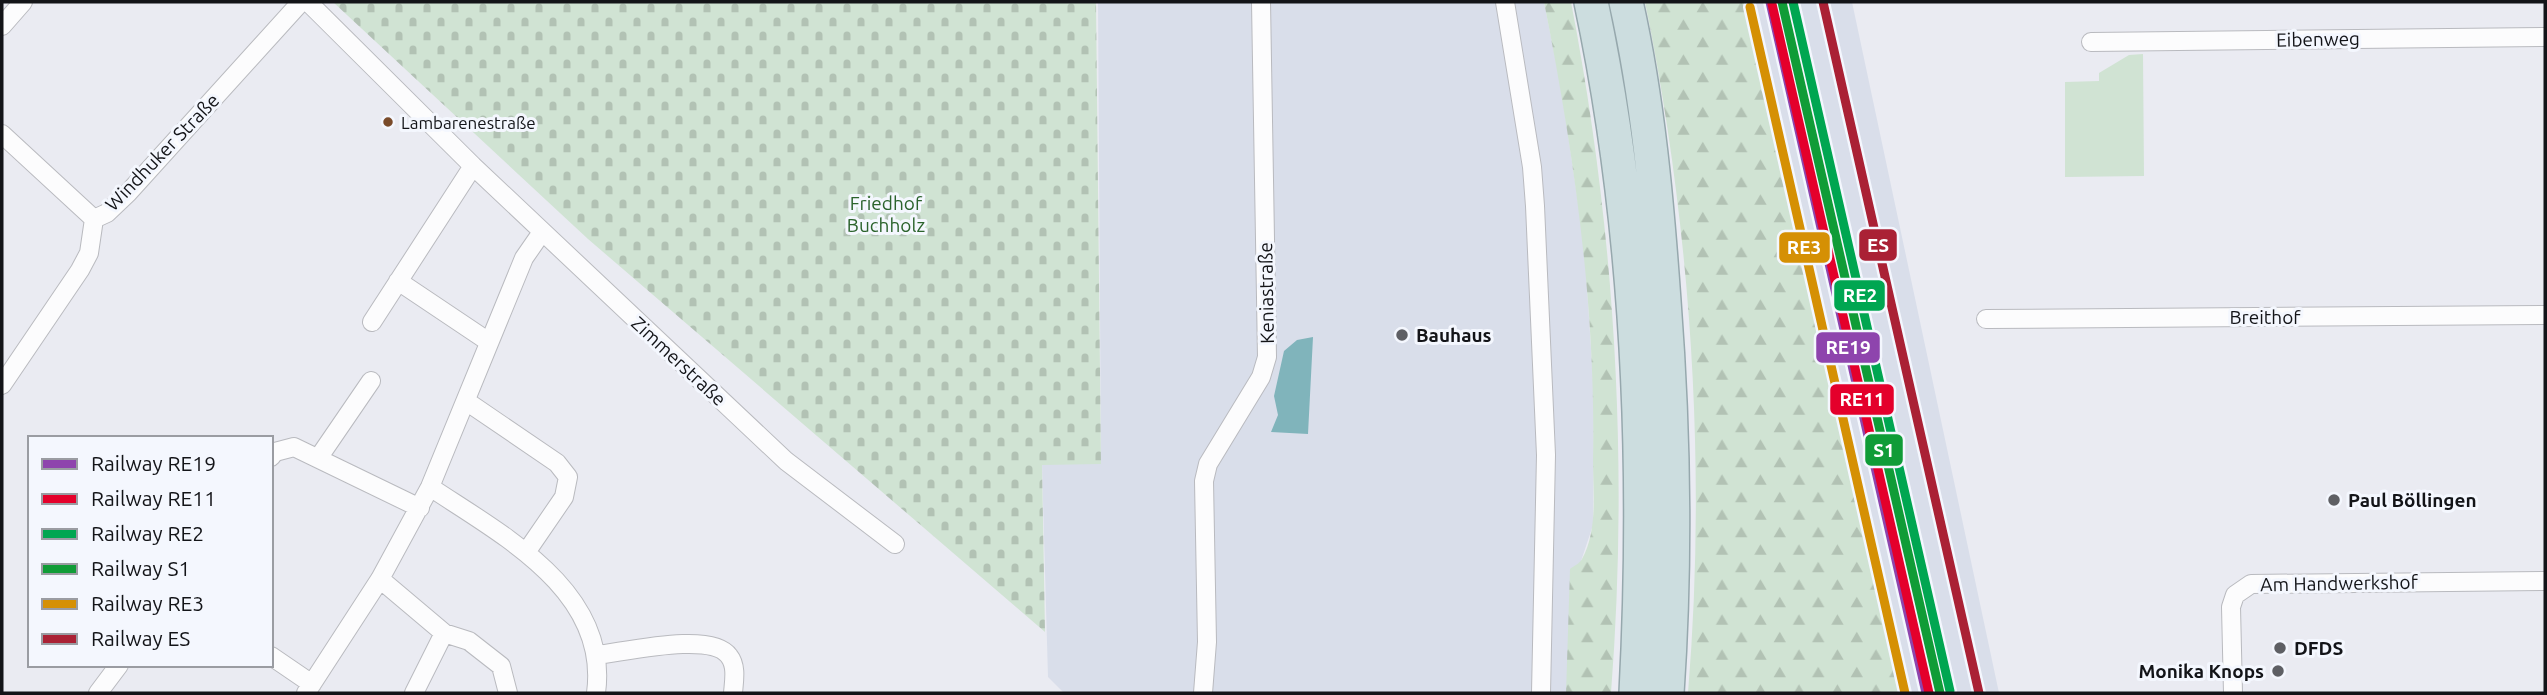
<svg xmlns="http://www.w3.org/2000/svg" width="2547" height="695" font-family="Ubuntu,sans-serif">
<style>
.built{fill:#d9deea}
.green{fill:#d0e3d3}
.forest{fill:url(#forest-firs)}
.cemetery{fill:url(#cemetery-stones)}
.water{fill:#80b4bb}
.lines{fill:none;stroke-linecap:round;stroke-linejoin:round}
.minor-casing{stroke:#b9babf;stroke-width:20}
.motorway-casing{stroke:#96a8ad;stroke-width:36}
.minor{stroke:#fcfcfd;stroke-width:18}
.motorway{stroke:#ccdddf;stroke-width:33}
.rail-1-casing{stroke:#f4f7fe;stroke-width:14}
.rail-2-casing{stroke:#f4f7fe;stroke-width:14}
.rail-3-casing{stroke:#f4f7fe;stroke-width:14}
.rail-4-casing{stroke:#f4f7fe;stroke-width:14}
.rail-5-casing{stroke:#f4f7fe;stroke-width:14}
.rail-6-casing{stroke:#f4f7fe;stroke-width:14}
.rail-1{stroke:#8e44ad;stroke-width:9}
.rail-2{stroke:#e4002b;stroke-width:9}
.rail-3{stroke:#00a651;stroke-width:9}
.rail-4{stroke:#109c37;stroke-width:9}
.rail-5{stroke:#d59004;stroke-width:9}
.rail-6{stroke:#aa2135;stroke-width:9}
.bus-dot{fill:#7a4b2a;stroke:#f4f7fe;stroke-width:2.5}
.poi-dot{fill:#5e5f64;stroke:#f4f7fe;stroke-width:2.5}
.labels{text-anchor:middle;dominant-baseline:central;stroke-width:6;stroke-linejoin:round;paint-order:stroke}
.bus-label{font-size:17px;fill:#131418;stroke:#f4f7fe;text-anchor:start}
.street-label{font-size:19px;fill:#131418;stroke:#f4f7fe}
.park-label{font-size:19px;fill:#2b632c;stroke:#f4f7fe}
.poi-label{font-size:19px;font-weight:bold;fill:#131418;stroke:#f4f7fe;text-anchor:start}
.line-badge{stroke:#f4f7fe;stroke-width:2.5}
.badge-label{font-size:19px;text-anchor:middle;font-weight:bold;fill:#fff}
</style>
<defs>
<pattern id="forest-firs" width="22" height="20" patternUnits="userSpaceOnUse" patternTransform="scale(1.75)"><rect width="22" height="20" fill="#d0e3d3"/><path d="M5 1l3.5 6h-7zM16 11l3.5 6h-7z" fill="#b2c2b4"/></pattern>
<pattern id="cemetery-stones" width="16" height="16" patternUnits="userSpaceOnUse" patternTransform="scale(1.75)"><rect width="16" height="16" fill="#d0e3d3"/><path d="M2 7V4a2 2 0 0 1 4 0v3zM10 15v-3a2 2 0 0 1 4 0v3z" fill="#b2c2b4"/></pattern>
</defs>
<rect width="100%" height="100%" fill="#eaebf2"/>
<path class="built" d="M1098 2H1544L1561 87 1584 243 1594 393 1593 525 1581 561 1566 693H1064L1048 677 1042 464 1101 463Z
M1750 2H1852L1999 693H1907Z"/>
<path class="green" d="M2143 54 2144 176 2065 177V82L2099 81V73L2129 55Z"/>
<path class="forest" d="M1544 2H1571C1615 229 1629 462 1611 693H1566L1570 569C1574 566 1580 563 1582 559 1598 530 1593 492 1593 460 1596 305 1574 153 1544 2Z
M1645 2H1750L1907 693H1688C1707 464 1691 227 1645 2Z"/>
<path class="cemetery" d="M333 2H1096L1101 464 1042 465 1045 632 588 239Z"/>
<path class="water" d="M1313 337 1308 434 1271 432 1278 415 1274 396 1284 351 1297 340Z"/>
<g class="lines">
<defs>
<path id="minor" d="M308 2 473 166 786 461 895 544
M1505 2 1532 167 1535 206 1546 455 1541 693
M2 26 23 2
M2091 42 2545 37
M2 134 94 219
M398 281 489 342
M1986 319 2545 315
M372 322 473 166
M2 385 80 270 89 253 94 219 107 213 128 193 301 2
M466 401 557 463 568 477 564 497 527 551
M271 457 275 452 294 447 420 508
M319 457 371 381
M430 487C502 535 610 591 596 693
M380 579 444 633
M597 655C625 652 712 631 729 656 737 666 734 681 733 693
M271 656 312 684
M98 693 119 665
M306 693 380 579 430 487 524 258 542 232
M414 693 444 633 469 641 501 666 508 693
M1203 693 1207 642 1204 481 1208 464 1261 377 1267 357 1261 2
M2233 693 2231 607 2235 595 2251 584 2545 581"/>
<path id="motorway" d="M1591 2C1639 228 1648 463 1636 693
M1626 2C1648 100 1657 201 1664 301 1674 432 1676 562 1667 693"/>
</defs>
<use href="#minor" class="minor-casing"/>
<use href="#motorway" class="motorway-casing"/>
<use href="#minor" class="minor"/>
<use href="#motorway" class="motorway"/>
<defs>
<path id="rail-1" d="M1770 2 1926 693"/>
<path id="rail-2" d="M1772 4 1929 693"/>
<path id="rail-3" d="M1793 2 1950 691"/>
<path id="rail-4" d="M1782 2 1940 693"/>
<path id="rail-5" d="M1750 7 1905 693"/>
<path id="rail-6" d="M1823 2 1979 693"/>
</defs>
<use href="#rail-1" class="rail-1-casing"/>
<use href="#rail-2" class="rail-2-casing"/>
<use href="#rail-3" class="rail-3-casing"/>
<use href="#rail-4" class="rail-4-casing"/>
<use href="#rail-5" class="rail-5-casing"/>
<use href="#rail-6" class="rail-6-casing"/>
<use href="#rail-1" class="rail-1"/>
<use href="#rail-2" class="rail-2"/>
<use href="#rail-3" class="rail-3"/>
<use href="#rail-4" class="rail-4"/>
<use href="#rail-5" class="rail-5"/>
<use href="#rail-6" class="rail-6"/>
</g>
<circle class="bus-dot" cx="388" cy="122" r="6"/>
<g class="poi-dot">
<circle cx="1402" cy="335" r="7"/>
<circle cx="2334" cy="500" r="7"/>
<circle cx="2280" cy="648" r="7"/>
<circle cx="2278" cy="671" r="7"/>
</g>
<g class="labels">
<g class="bus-label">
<text x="401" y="122">Lambarenestraße</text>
</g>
<g class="street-label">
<text transform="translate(2318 39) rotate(-1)">Eibenweg</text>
<text transform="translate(162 152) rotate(-46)">Windhuker Straße</text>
<text transform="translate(1266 293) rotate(-91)">Keniastraße</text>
<text x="2265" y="317">Breithof</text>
<text transform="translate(679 361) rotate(43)">Zimmerstraße</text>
<text transform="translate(2339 583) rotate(-1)">Am Handwerkshof</text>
</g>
<g class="park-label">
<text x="886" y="203">Friedhof<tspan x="886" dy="22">Buchholz</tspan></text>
</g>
<g class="poi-label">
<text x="1416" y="335">Bauhaus</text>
<text x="2348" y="500">Paul Böllingen</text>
<text x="2294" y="648">DFDS</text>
<text x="2264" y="671" text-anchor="end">Monika Knops</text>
</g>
</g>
<g class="line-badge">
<rect x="1858" y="228" width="40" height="34" rx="7" fill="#aa2135"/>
<rect x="1778" y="231" width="53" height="33" rx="7" fill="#d59004"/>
<rect x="1833" y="279" width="53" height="33" rx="7" fill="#00a651"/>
<rect x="1815" y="331" width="66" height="33" rx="7" fill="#8e44ad"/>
<rect x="1829" y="383" width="66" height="33" rx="7" fill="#e4002b"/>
<rect x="1864" y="433" width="40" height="34" rx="7" fill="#109c37"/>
</g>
<g class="badge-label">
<text x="1878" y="252">ES</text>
<text x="1804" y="254">RE3</text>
<text x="1860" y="302">RE2</text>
<text x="1848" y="354">RE19</text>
<text x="1862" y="406">RE11</text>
<text x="1884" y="457">S1</text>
</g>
<rect width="2547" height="695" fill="none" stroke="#131418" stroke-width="7"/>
<rect x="28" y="436" width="245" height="231" fill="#f4f7fe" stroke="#9a9ca2" stroke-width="2"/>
<rect x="42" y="459" width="35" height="10" fill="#8e44ad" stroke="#9a9ca2" stroke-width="2"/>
<text x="91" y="471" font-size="21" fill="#131418">Railway RE19</text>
<rect x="42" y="494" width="35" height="10" fill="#e4002b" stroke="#9a9ca2" stroke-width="2"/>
<text x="91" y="506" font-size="21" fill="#131418">Railway RE11</text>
<rect x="42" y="529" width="35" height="10" fill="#00a651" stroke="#9a9ca2" stroke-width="2"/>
<text x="91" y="541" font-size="21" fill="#131418">Railway RE2</text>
<rect x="42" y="564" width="35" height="10" fill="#109c37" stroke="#9a9ca2" stroke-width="2"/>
<text x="91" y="576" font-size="21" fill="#131418">Railway S1</text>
<rect x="42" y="599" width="35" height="10" fill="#d59004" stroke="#9a9ca2" stroke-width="2"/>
<text x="91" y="611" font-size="21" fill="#131418">Railway RE3</text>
<rect x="42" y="634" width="35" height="10" fill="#aa2135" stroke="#9a9ca2" stroke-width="2"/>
<text x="91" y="646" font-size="21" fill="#131418">Railway ES</text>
</svg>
